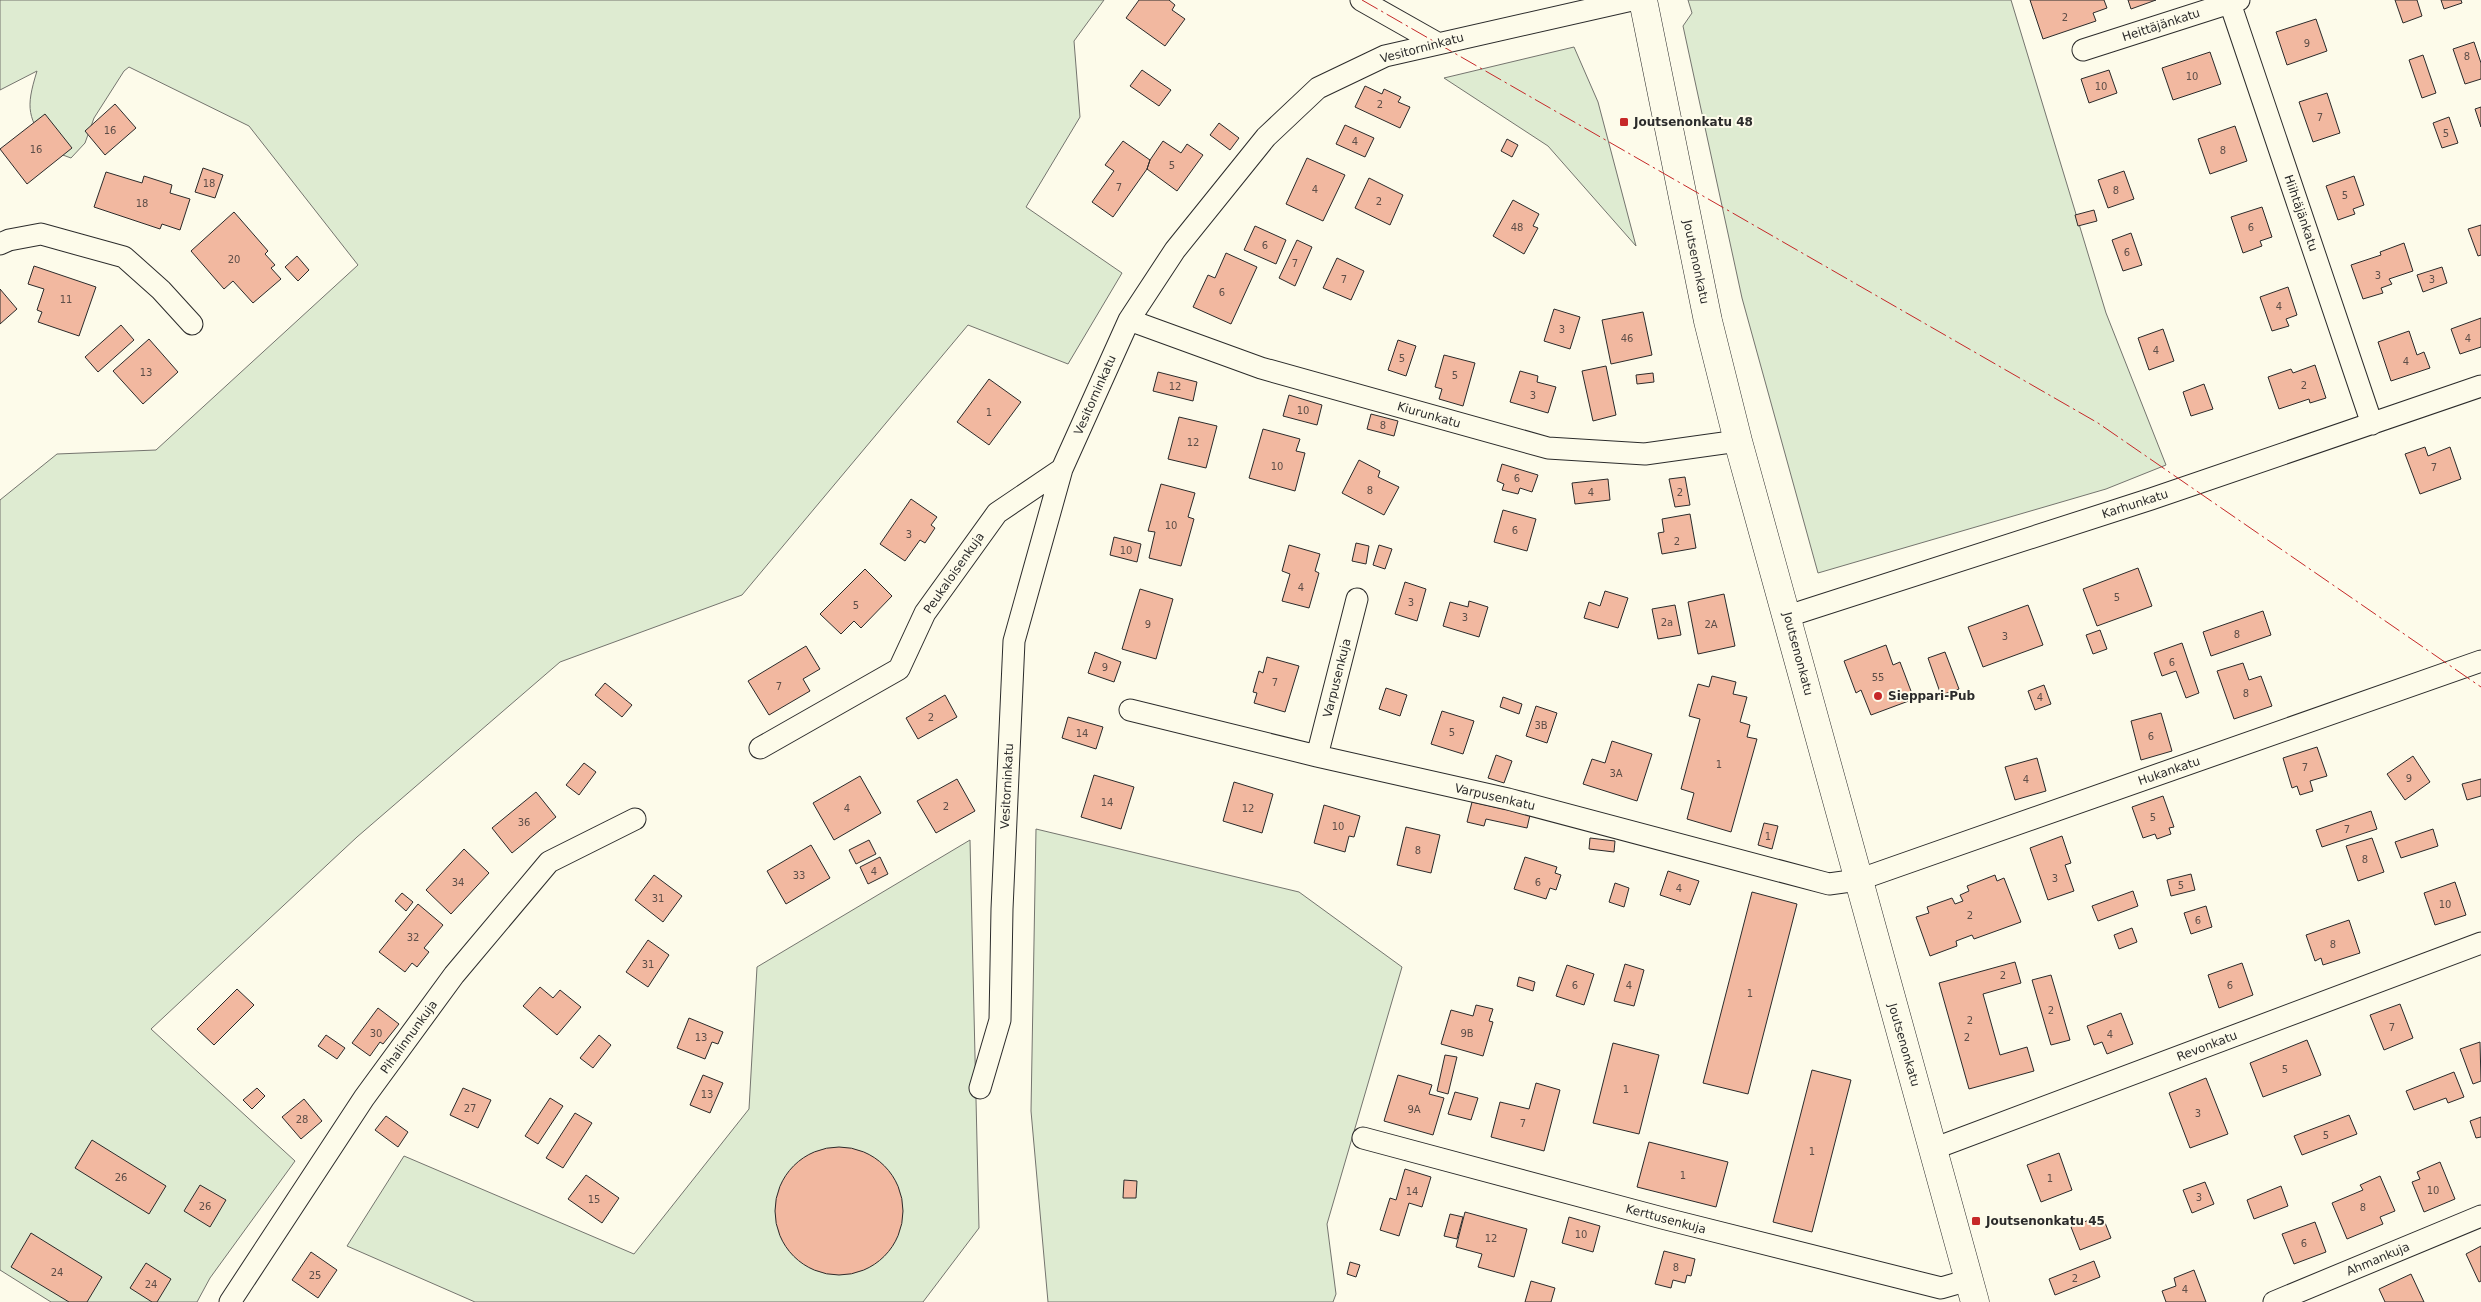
<svg xmlns="http://www.w3.org/2000/svg" width="2481" height="1302" font-family="'DejaVu Sans',sans-serif">
<style>
.green{fill:#deebd1;stroke:#74746e}
.building{fill:#f2b8a0;stroke:#2b2b2b}
.lines{fill:none;stroke-linecap:round;stroke-linejoin:round}
.street-casing{stroke:#2b2b2b;stroke-width:23}
.secondary-casing{stroke:#2b2b2b;stroke-width:29}
.street{stroke:#fdfbea;stroke-width:21}
.secondary{stroke:#fdfbea;stroke-width:28}
.power{stroke:#c62828;stroke-width:1;stroke-dasharray:18 4 2.5 4;stroke-linecap:butt}
.poi-dot{fill:#c62828;stroke:#fdfbea;stroke-width:2}
.labels{text-anchor:middle;dominant-baseline:central;stroke-width:4;stroke-linejoin:round;paint-order:stroke}
.number-label{font-size:10px;fill:#5d4e48}
.street-label{font-size:12px;fill:#2b2b2b;stroke:#fdfbea}
.poi-label{font-size:12px;font-weight:bold;fill:#2b2b2b;stroke:#fdfbea;text-anchor:start}
</style>
<rect width="100%" height="100%" fill="#fdfbea"/>
<path class="green" d="M0 0H1104L1074 41 1080 117 1026 207 1122 273 1068 364 968 325 742 595 560 662 357 837 151 1029 295 1161 210 1278 197 1302H51L0 1270V500L57 454 156 450 358 265 249 126 129 67 124 71 94 118 85 143 71 158 49 150C28 116 25 110 37 71L0 90Z
M1688 0H2011L2106 313 2166 465 2106 489 1818 573 1742 298 1683 26 1692 13Z
M1574 47 1598 102 1636 246 1548 146 1444 78Z
M1036 829 1299 892 1402 967 1327 1224 1336 1294 1333 1302H1048L1031 1111Z
M970 840 979 1228 923 1302H475L347 1246 404 1156 634 1254 749 1109 757 967Z"/>
<path class="building" d="M1139 0H1169L1175 5 1172 10 1185 19 1165 46 1126 18Z
M2030 0H2104L2107 8 2093 13 2096 21 2043 39Z
M2128 0H2156L2131 9Z
M2395 0H2417L2422 16 2403 23Z
M2441 0H2461L2462 3 2444 9Z
M2316 19 2327 51 2287 65 2276 32Z
M2474 42 2481 63V79L2465 84 2453 49Z
M2210 52 2221 84 2173 100 2162 68Z
M2423 55 2436 93 2422 98 2409 60Z
M1142 70 1171 90 1159 106 1130 86Z
M2109 70 2117 93 2089 103 2081 79Z
M1365 86 1382 94 1384 89 1401 97 1398 102 1410 107 1400 128 1355 107Z
M2327 93 2340 133 2313 142 2299 102Z
M115 104 136 128 105 155 85 131Z
M2481 107V127L2475 109Z
M45 114 72 148 27 184 0 149Z
M2449 117 2458 143 2442 148 2433 123Z
M1219 123 1239 138 1230 150 1210 135Z
M1345 125 1374 138 1365 157 1336 144Z
M2235 126 2247 161 2210 174 2198 139Z
M1507 139 1518 145 1512 157 1501 151Z
M1123 141 1150 160 1147 169 1113 217 1092 202 1114 171 1105 165Z
M1163 141 1181 153 1187 144 1203 155 1177 191 1147 169 1150 160Z
M1307 158 1345 175 1323 221 1286 204Z
M203 168 223 175 215 198 195 192Z
M2124 171 2134 199 2108 208 2098 180Z
M106 172 142 183 144 176 172 185 170 193 190 199 180 230 162 224 160 229 94 207Z
M2354 176 2364 205 2353 209 2355 214 2338 220 2326 186Z
M1369 178 1403 195 1390 225 1355 208Z
M1513 200 1539 214 1533 226 1538 228 1524 254 1493 236Z
M2262 207 2272 237 2260 241 2262 246 2243 253 2231 217Z
M2094 210 2097 221 2078 226 2075 215Z
M234 212 268 251 265 254 275 265 271 268 281 279 253 303 233 281 224 289 191 251Z
M2481 225V255L2478 256 2468 229Z
M1255 226 1286 240 1276 264 1244 250Z
M2131 233 2142 265 2123 271 2112 240Z
M1297 240 1312 247 1295 286 1279 278Z
M2404 243 2413 271 2389 279 2392 284 2381 288 2383 293 2363 299 2351 265 2381 255 2380 252Z
M1226 253 1257 267 1231 324 1193 307 1208 275 1215 278Z
M297 256 309 270 298 281 285 267Z
M1337 258 1364 271 1351 300 1323 288Z
M34 266 96 287 79 336 38 322 42 312 37 310 44 289 28 284Z
M2442 267 2447 283 2423 292 2417 275Z
M2288 287 2297 315 2286 319 2289 326 2272 331 2260 297Z
M0 289 17 309 0 324Z
M1554 309 1580 317 1570 349 1544 341Z
M1643 312 1652 355 1611 364 1602 320Z
M2481 318V347L2460 354 2451 329Z
M121 325 134 340 98 372 85 357Z
M2163 329 2174 361 2149 370 2138 338Z
M2409 331 2417 355 2424 352 2430 368 2391 381 2378 342Z
M149 339 178 372 143 404 113 371Z
M1398 340 1416 346 1406 376 1388 370Z
M1444 355 1475 363 1463 406 1439 399 1442 389 1435 387Z
M2315 365 2326 398 2310 403 2309 399 2279 409 2268 377 2291 369 2293 373Z
M1606 366 1616 415 1593 421 1582 371Z
M1520 371 1538 376 1537 382 1556 387 1548 413 1510 402Z
M1158 372 1197 382 1193 401 1153 391Z
M1653 373 1654 382 1637 384 1636 375Z
M989 379 1021 402 989 445 957 422Z
M2204 384 2213 409 2191 416 2183 392Z
M1289 395 1322 405 1317 425 1283 416Z
M1371 414 1398 421 1394 436 1367 429Z
M1179 417 1217 426 1206 468 1168 459Z
M1263 429 1300 439 1296 451 1305 453 1295 491 1249 478Z
M2425 447 2428 456 2450 447 2461 479 2420 494 2405 454Z
M1359 460 1380 471 1378 477 1399 487 1384 515 1342 493Z
M1502 464 1538 475 1532 492 1520 488 1518 494 1502 490 1504 484 1497 481Z
M1685 477 1690 505 1675 507 1669 479Z
M1608 479 1610 500 1575 504 1572 483Z
M1161 484 1195 493 1188 517 1194 519 1181 566 1149 558 1155 532 1148 531Z
M911 499 937 517 931 525 935 528 925 543 920 540 905 561 880 544Z
M1503 510 1536 519 1527 551 1494 542Z
M1690 514 1696 548 1662 554 1658 533 1664 532 1662 519Z
M1114 537 1141 544 1137 562 1110 555Z
M1356 543 1369 546 1366 564 1352 561Z
M1289 545 1320 554 1315 571 1319 573 1309 608 1282 601 1290 574 1282 571Z
M1379 545 1392 549 1385 569 1373 565Z
M2138 568 2152 606 2097 626 2083 589Z
M865 569 892 596 861 628 854 621 841 634 820 614Z
M1405 582 1426 589 1417 621 1395 614Z
M1140 589 1173 599 1156 659 1122 649Z
M1605 591 1628 598 1618 628 1584 618 1589 602 1600 606Z
M1724 594 1735 646 1698 654 1688 602Z
M1469 601 1488 607 1479 637 1443 626 1450 602 1468 607Z
M1675 605 1681 635 1658 639 1652 609Z
M2028 605 2043 645 1983 667 1968 627Z
M2263 611 2271 635 2211 656 2203 632Z
M2100 630 2107 649 2093 654 2086 635Z
M2182 643 2199 693 2186 698 2176 671 2162 676 2154 653Z
M1886 645 1893 665 1900 662 1914 699 1871 715 1861 690 1856 693 1844 661Z
M806 646 820 669 803 679 810 691 769 715 748 681Z
M1095 652 1121 662 1114 682 1088 673Z
M1945 652 1959 689 1941 695 1928 658Z
M1267 657 1299 666 1285 712 1254 703 1257 693 1253 692 1259 671 1263 673Z
M2243 663 2249 680 2261 676 2272 706 2234 719 2217 671Z
M1712 676 1736 682 1733 694 1747 697 1740 722 1750 725 1747 737 1757 739 1731 832 1687 819 1694 793 1681 789 1700 719 1689 716 1698 684 1709 687Z
M605 683 632 705 622 717 595 695Z
M2044 685 2051 704 2035 710 2028 691Z
M1386 688 1407 695 1400 716 1379 709Z
M945 695 957 717 918 739 906 718Z
M1503 697 1522 704 1519 714 1500 707Z
M1536 706 1557 713 1547 743 1526 736Z
M1442 711 1474 721 1463 754 1431 744Z
M2161 713 2172 751 2141 760 2131 721Z
M1068 717 1103 727 1096 749 1062 738Z
M1612 741 1652 754 1637 801 1583 784 1592 759 1605 763Z
M2317 747 2327 776 2310 781 2313 791 2300 795 2297 786 2292 788 2283 758Z
M1496 755 1512 761 1504 783 1488 778Z
M2413 756 2430 782 2405 800 2387 774Z
M2037 758 2046 791 2015 800 2005 767Z
M584 763 596 772 579 795 566 785Z
M1094 775 1134 787 1121 829 1081 817Z
M860 776 881 813 834 840 813 803Z
M957 779 975 811 936 833 917 801Z
M2481 779V796L2467 800 2462 784Z
M1234 782 1273 794 1262 833 1223 821Z
M536 792 556 817 512 853 492 828Z
M2163 796 2174 827 2169 828 2171 834 2157 839 2155 834 2143 838 2132 807Z
M1472 802 1530 815 1527 828 1486 819 1484 826 1467 822Z
M1324 805 1360 816 1354 837 1349 836 1345 852 1314 843Z
M2371 811 2377 829 2322 847 2316 830Z
M1764 823 1778 826 1772 849 1758 845Z
M1406 827 1440 835 1431 873 1397 865Z
M2433 829 2438 846 2401 858 2395 842Z
M2062 836 2071 863 2065 865 2074 891 2048 900 2030 848Z
M1590 838 1615 841 1614 852 1589 849Z
M2372 838 2384 872 2358 881 2346 846Z
M869 840 876 854 856 864 849 850Z
M811 845 830 878 786 904 767 871Z
M464 849 489 873 451 914 426 890Z
M880 857 888 874 868 884 860 867Z
M1525 857 1557 867 1555 873 1561 875 1556 890 1550 888 1546 899 1514 889Z
M1668 871 1699 881 1690 905 1660 895Z
M2191 874 2195 890 2171 896 2167 880Z
M654 875 682 896 663 922 635 900Z
M1995 875 1997 881 2004 878 2021 922 1974 939 1972 935 1956 941 1957 946 1930 956 1916 917 1929 913 1927 907 1952 898 1955 904 1963 901 1960 895 1969 891 1967 886Z
M2455 882 2466 915 2435 925 2424 893Z
M1615 883 1629 888 1624 907 1609 902Z
M2133 891 2138 906 2098 921 2092 906Z
M1752 892 1797 904 1748 1094 1703 1083Z
M402 893 413 902 406 911 395 901Z
M418 904 443 925 424 948 429 952 417 967 412 963 405 972 379 952Z
M2206 906 2212 927 2191 934 2184 913Z
M2349 920 2360 953 2323 965 2321 958 2315 961 2306 935Z
M2132 928 2137 942 2119 949 2114 935Z
M648 940 669 955 648 987 626 972Z
M2015 962 2021 983 1983 994 2000 1055 2027 1047 2034 1071 1969 1089 1939 983Z
M2242 963 2253 995 2219 1008 2208 975Z
M1625 964 1644 970 1634 1006 1614 1001Z
M1567 965 1594 974 1584 1005 1556 996Z
M2051 975 2070 1040 2051 1045 2032 980Z
M1519 977 1535 982 1533 991 1517 986Z
M540 987 553 998 560 990 581 1007 557 1035 523 1006Z
M237 989 254 1005 214 1045 197 1029Z
M2400 1004 2413 1038 2384 1050 2370 1015Z
M1476 1005 1493 1009 1489 1021 1493 1022 1483 1056 1441 1044 1451 1010 1473 1016Z
M378 1008 399 1024 383 1044 380 1042 370 1056 352 1043Z
M2121 1013 2133 1044 2107 1054 2102 1042 2094 1045 2087 1026Z
M689 1018 723 1032 718 1044 712 1042 705 1059 677 1048Z
M326 1035 345 1048 337 1059 318 1046Z
M599 1035 611 1045 593 1068 580 1058Z
M2307 1040 2321 1075 2263 1097 2250 1063Z
M2480 1042 2481 1081 2473 1084 2460 1049Z
M1613 1043 1659 1055 1639 1134 1593 1123Z
M1445 1055 1457 1057 1448 1094 1437 1091Z
M1812 1070 1851 1080 1812 1232 1773 1222Z
M2454 1072 2464 1097 2448 1103 2446 1098 2414 1110 2406 1091Z
M703 1075 723 1083 710 1113 690 1105Z
M1398 1075 1432 1085 1429 1094 1444 1098 1433 1135 1384 1121Z
M2206 1078 2228 1134 2190 1148 2169 1093Z
M1536 1083 1560 1090 1544 1151 1491 1137 1500 1102 1529 1109Z
M257 1088 265 1096 252 1109 243 1100Z
M463 1088 491 1100 478 1128 450 1115Z
M1455 1092 1478 1098 1471 1120 1448 1114Z
M550 1098 563 1106 538 1144 525 1136Z
M304 1099 322 1121 301 1139 282 1117Z
M575 1113 592 1123 563 1168 546 1158Z
M2349 1115 2357 1134 2302 1155 2294 1136Z
M386 1116 408 1132 398 1147 375 1130Z
M2481 1117V1137L2476 1138 2470 1121Z
M92 1140 166 1186 149 1214 75 1168Z
M1649 1142 1728 1162 1716 1207 1637 1187Z
M775 1211a64 64 0 1 1 128 0a64 64 0 1 1-128 0Z
M2059 1153 2072 1190 2041 1202 2027 1165Z
M2440 1162 2455 1199 2424 1212 2412 1182 2420 1179 2417 1172Z
M1405 1169 1431 1177 1422 1207 1409 1203 1399 1236 1380 1230 1390 1198 1396 1200Z
M586 1175 619 1198 602 1223 568 1199Z
M2380 1176 2395 1211 2380 1217 2383 1224 2347 1239 2332 1203 2363 1190 2360 1185Z
M1124 1180 1137 1181 1136 1198H1123Z
M2205 1182 2214 1204 2192 1213 2183 1190Z
M200 1185 226 1200 210 1227 184 1211Z
M2281 1186 2288 1206 2254 1219 2247 1200Z
M1465 1212 1527 1229 1514 1277 1478 1267 1482 1254 1456 1247Z
M1450 1214 1463 1217 1457 1239 1444 1236Z
M2102 1215 2111 1238 2080 1250 2071 1227Z
M1569 1217 1600 1226 1593 1252 1562 1243Z
M2315 1222 2326 1252 2294 1264 2282 1234Z
M31 1233 102 1277 87 1302H69L11 1267Z
M2481 1246V1281L2479 1282 2466 1254Z
M1664 1251 1695 1259 1691 1276 1687 1275 1685 1283 1673 1280 1671 1288 1655 1284Z
M311 1252 337 1270 318 1298 292 1280Z
M2094 1261 2100 1277 2055 1295 2049 1279Z
M1350 1262 1360 1265 1356 1277 1347 1274Z
M146 1263 171 1279 157 1302H152L130 1288Z
M2194 1270 2206 1302H2166L2162 1291 2176 1286 2174 1278Z
M2411 1274 2424 1302H2385L2379 1289Z
M1531 1281 1555 1288 1551 1302H1525Z"/>
<g class="lines">
<defs>
<path id="street" d="M1361 0 1437 43
M2230 3 2372 424
M2083 50 2239 0
M0 244 9 240 41 234 124 257 161 290 192 324
M1129 320 1261 368 1548 448 1645 454 1738 441
M1788 616 2151 499 2481 386
M1130 710 1317 756 1508 799 1829 884 1858 880 2481 661
M760 748 899 669 925 613 997 513 1062 469
M1317 756 1357 599
M980 1088 1000 1020 1002 909 1014 641 1062 469 1129 320 1175 250 1266 137 1318 88 1385 56 1632 0
M1363 1138 1666 1219 1941 1288 1969 1280
M1933 1149 2481 943
M230 1302 364 1098 454 975 549 862 635 819
M2274 1302 2481 1216"/>
<path id="secondary" d="M1643 0 1708 321 1738 441 1975 1302"/>
</defs>
<use href="#street" class="street-casing"/>
<use href="#secondary" class="secondary-casing"/>
<use href="#street" class="street"/>
<use href="#secondary" class="secondary"/>
<path class="power" d="M1362 0 2098 423 2481 687"/>
</g>
<g class="poi-dot">
<rect x="1619" y="117" width="10" height="10" rx="2.5"/>
<circle cx="1878" cy="696" r="5"/>
<rect x="1971" y="1216" width="10" height="10" rx="2.5"/>
</g>
<g class="labels">
<g class="number-label">
<text x="2065" y="17">2</text>
<text x="2307" y="43">9</text>
<text x="2467" y="56">8</text>
<text x="2192" y="76">10</text>
<text x="2101" y="86">10</text>
<text x="1380" y="104">2</text>
<text x="2320" y="117">7</text>
<text x="110" y="130">16</text>
<text x="2446" y="133">5</text>
<text x="1355" y="141">4</text>
<text x="36" y="149">16</text>
<text x="2223" y="150">8</text>
<text x="1172" y="165">5</text>
<text x="209" y="183">18</text>
<text x="1119" y="187">7</text>
<text x="1315" y="189">4</text>
<text x="2116" y="190">8</text>
<text x="2345" y="195">5</text>
<text x="1379" y="201">2</text>
<text x="142" y="203">18</text>
<text x="1517" y="227">48</text>
<text x="2251" y="227">6</text>
<text x="1265" y="245">6</text>
<text x="2127" y="252">6</text>
<text x="234" y="259">20</text>
<text x="1295" y="263">7</text>
<text x="2378" y="275">3</text>
<text x="1344" y="279">7</text>
<text x="2432" y="279">3</text>
<text x="1222" y="292">6</text>
<text x="66" y="299">11</text>
<text x="2279" y="306">4</text>
<text x="1562" y="329">3</text>
<text x="1627" y="338">46</text>
<text x="2468" y="338">4</text>
<text x="2156" y="350">4</text>
<text x="1402" y="358">5</text>
<text x="2406" y="361">4</text>
<text x="146" y="372">13</text>
<text x="1455" y="375">5</text>
<text x="2304" y="385">2</text>
<text x="1175" y="386">12</text>
<text x="1533" y="395">3</text>
<text x="1303" y="410">10</text>
<text x="989" y="412">1</text>
<text x="1383" y="425">8</text>
<text x="1193" y="442">12</text>
<text x="1277" y="466">10</text>
<text x="2434" y="467">7</text>
<text x="1517" y="478">6</text>
<text x="1370" y="490">8</text>
<text x="1591" y="492">4</text>
<text x="1680" y="492">2</text>
<text x="1171" y="525">10</text>
<text x="1515" y="530">6</text>
<text x="909" y="534">3</text>
<text x="1677" y="541">2</text>
<text x="1126" y="550">10</text>
<text x="1301" y="587">4</text>
<text x="2117" y="597">5</text>
<text x="1411" y="602">3</text>
<text x="856" y="605">5</text>
<text x="1465" y="617">3</text>
<text x="1667" y="622">2a</text>
<text x="1148" y="624">9</text>
<text x="1711" y="624">2A</text>
<text x="2237" y="634">8</text>
<text x="2005" y="636">3</text>
<text x="2172" y="662">6</text>
<text x="1105" y="667">9</text>
<text x="1878" y="677">55</text>
<text x="1275" y="682">7</text>
<text x="779" y="686">7</text>
<text x="2246" y="693">8</text>
<text x="2040" y="697">4</text>
<text x="931" y="717">2</text>
<text x="1541" y="725">3B</text>
<text x="1452" y="732">5</text>
<text x="1082" y="733">14</text>
<text x="2151" y="736">6</text>
<text x="1719" y="764">1</text>
<text x="2305" y="767">7</text>
<text x="1616" y="773">3A</text>
<text x="2409" y="778">9</text>
<text x="2026" y="779">4</text>
<text x="1107" y="802">14</text>
<text x="946" y="806">2</text>
<text x="847" y="808">4</text>
<text x="1248" y="808">12</text>
<text x="2153" y="817">5</text>
<text x="524" y="822">36</text>
<text x="1338" y="826">10</text>
<text x="2347" y="829">7</text>
<text x="1768" y="836">1</text>
<text x="1418" y="850">8</text>
<text x="2365" y="859">8</text>
<text x="874" y="871">4</text>
<text x="799" y="875">33</text>
<text x="2055" y="878">3</text>
<text x="458" y="882">34</text>
<text x="1538" y="882">6</text>
<text x="2181" y="885">5</text>
<text x="1679" y="888">4</text>
<text x="658" y="898">31</text>
<text x="2445" y="904">10</text>
<text x="1970" y="915">2</text>
<text x="2198" y="920">6</text>
<text x="413" y="937">32</text>
<text x="2333" y="944">8</text>
<text x="648" y="964">31</text>
<text x="2003" y="975">2</text>
<text x="1575" y="985">6</text>
<text x="1629" y="985">4</text>
<text x="2230" y="985">6</text>
<text x="1750" y="993">1</text>
<text x="2051" y="1010">2</text>
<text x="1970" y="1020">2</text>
<text x="2392" y="1027">7</text>
<text x="376" y="1033">30</text>
<text x="1467" y="1033">9B</text>
<text x="2110" y="1034">4</text>
<text x="701" y="1037">13</text>
<text x="1967" y="1037">2</text>
<text x="2285" y="1069">5</text>
<text x="1626" y="1089">1</text>
<text x="707" y="1094">13</text>
<text x="470" y="1108">27</text>
<text x="1414" y="1109">9A</text>
<text x="2198" y="1113">3</text>
<text x="302" y="1119">28</text>
<text x="1523" y="1123">7</text>
<text x="2326" y="1135">5</text>
<text x="1812" y="1151">1</text>
<text x="1683" y="1175">1</text>
<text x="121" y="1177">26</text>
<text x="2050" y="1178">1</text>
<text x="2433" y="1190">10</text>
<text x="1412" y="1191">14</text>
<text x="2199" y="1197">3</text>
<text x="594" y="1199">15</text>
<text x="205" y="1206">26</text>
<text x="2363" y="1207">8</text>
<text x="1581" y="1234">10</text>
<text x="1491" y="1238">12</text>
<text x="2304" y="1243">6</text>
<text x="1676" y="1267">8</text>
<text x="57" y="1272">24</text>
<text x="315" y="1275">25</text>
<text x="2075" y="1278">2</text>
<text x="151" y="1284">24</text>
<text x="2185" y="1289">4</text>
</g>
<g class="street-label">
<text transform="translate(2161 25) rotate(-18)">Heittäjänkatu</text>
<text transform="translate(1422 48) rotate(-15)">Vesitorninkatu</text>
<text transform="translate(2301 213) rotate(71)">Hiihtäjänkatu</text>
<text transform="translate(1696 262) rotate(78)">Joutsenonkatu</text>
<text transform="translate(1095 395) rotate(-66)">Vesitorninkatu</text>
<text transform="translate(1429 415) rotate(16)">Kiurunkatu</text>
<text transform="translate(2135 504) rotate(-18)">Karhunkatu</text>
<text transform="translate(954 573) rotate(-55)">Peukaloisenkuja</text>
<text transform="translate(1798 654) rotate(75)">Joutsenonkatu</text>
<text transform="translate(1337 678) rotate(-76)">Varpusenkuja</text>
<text transform="translate(2169 771) rotate(-19)">Hukankatu</text>
<text transform="translate(1007 786) rotate(-87)">Vesitorninkatu</text>
<text transform="translate(1495 797) rotate(13)">Varpusenkatu</text>
<text transform="translate(409 1037) rotate(-54)">Pihalinnunkuja</text>
<text transform="translate(1904 1045) rotate(74)">Joutsenonkatu</text>
<text transform="translate(2207 1046) rotate(-21)">Revonkatu</text>
<text transform="translate(1666 1219) rotate(15)">Kerttusenkuja</text>
<text transform="translate(2378 1259) rotate(-23)">Ahmankuja</text>
</g>
<g class="poi-label">
<text x="1634" y="122">Joutsenonkatu 48</text>
<text x="1888" y="696">Sieppari-Pub</text>
<text x="1986" y="1221">Joutsenonkatu 45</text>
</g>
</g>
</svg>
